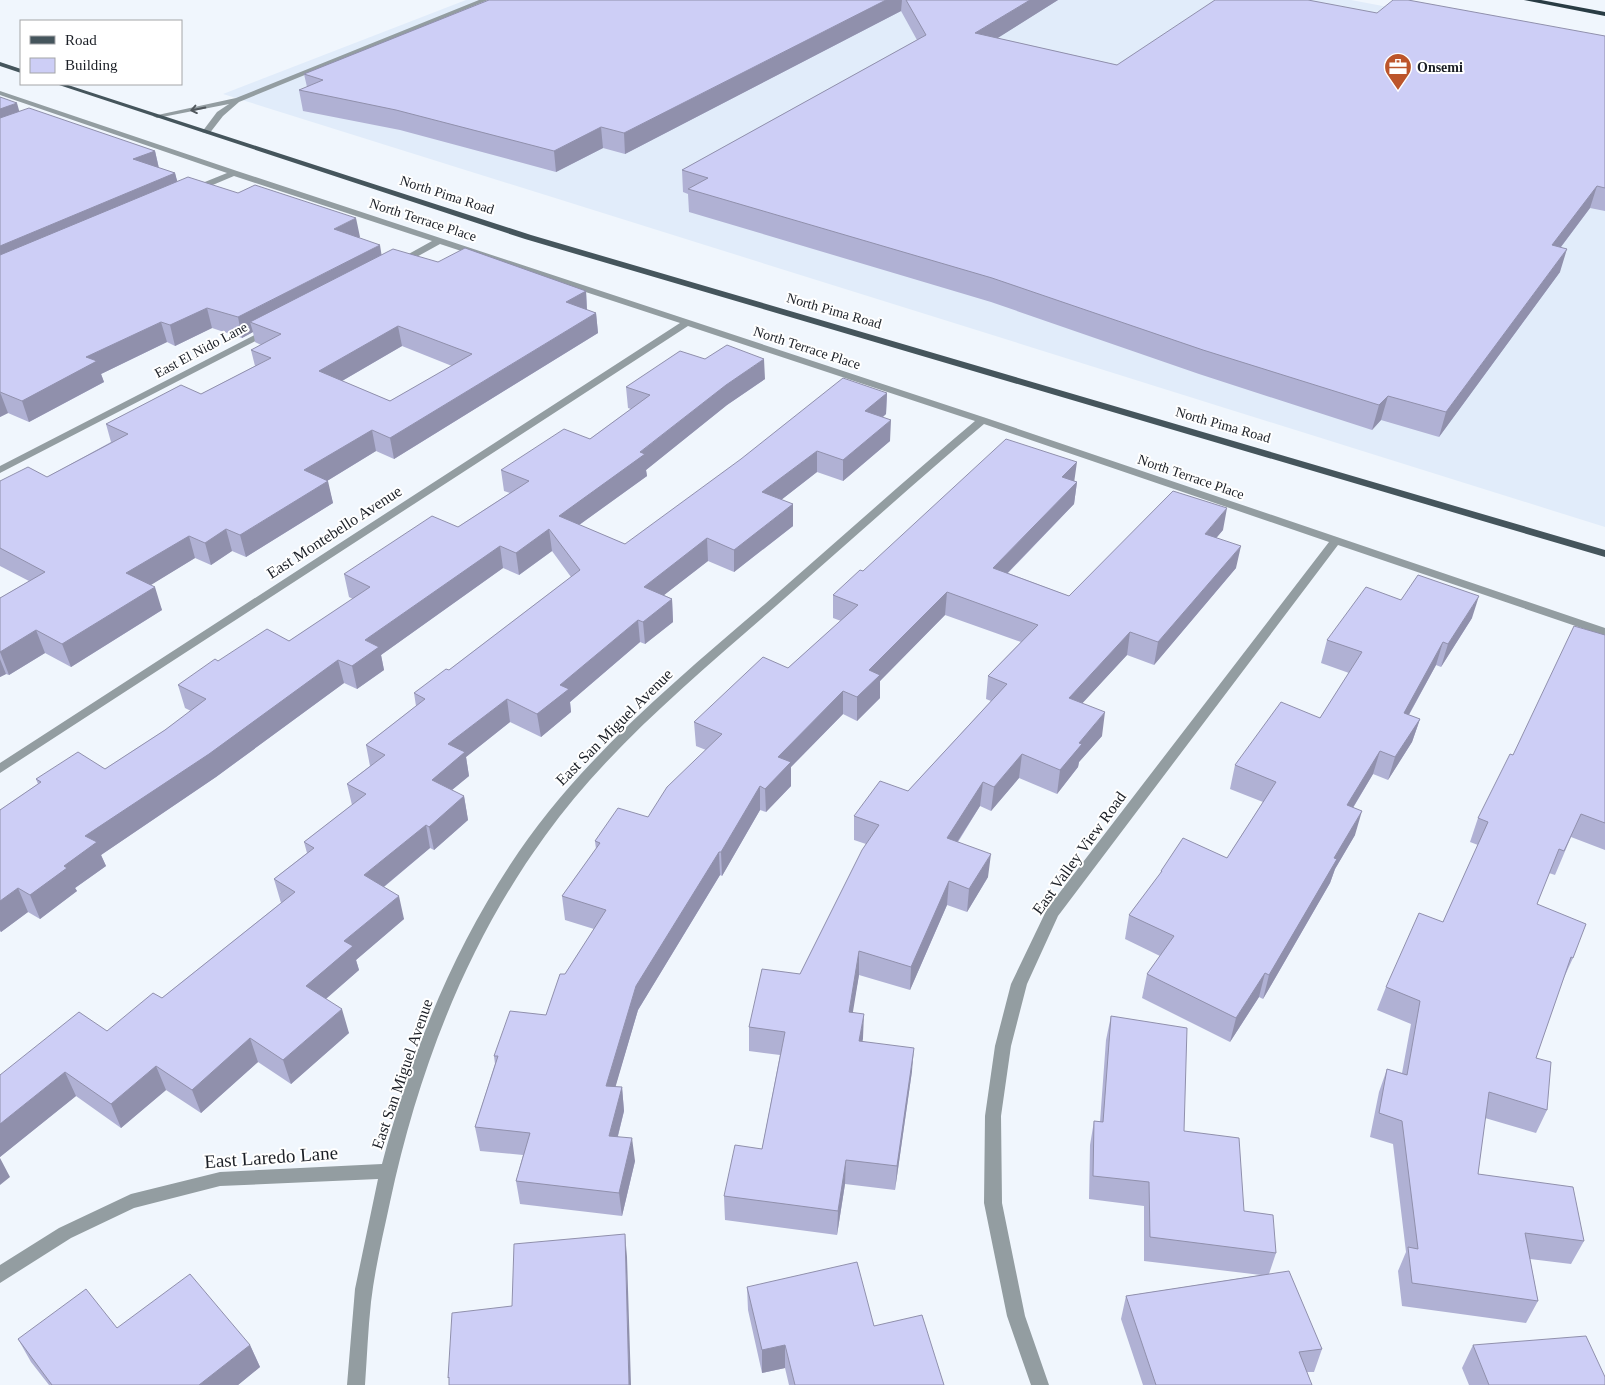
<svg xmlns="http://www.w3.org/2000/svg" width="1605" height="1385" font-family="Georgia,serif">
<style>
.built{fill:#e1ecfa}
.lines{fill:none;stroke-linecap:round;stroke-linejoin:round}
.minor{fill:#939da1;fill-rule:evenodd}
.major{fill:#45555c;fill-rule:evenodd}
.highway{fill:#293c44;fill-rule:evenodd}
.wall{fill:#b0b1d4;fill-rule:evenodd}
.shaded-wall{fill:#9090ac}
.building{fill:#cdcef6;stroke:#9090ac;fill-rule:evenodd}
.oneway{stroke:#51585d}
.labels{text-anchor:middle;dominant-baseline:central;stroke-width:4;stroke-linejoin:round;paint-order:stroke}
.far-poi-label{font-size:14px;font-weight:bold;fill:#1b1f26;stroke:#fff;text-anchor:start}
.far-street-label{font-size:14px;fill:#1b1f26;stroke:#fff}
.street-label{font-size:16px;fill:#1b1f26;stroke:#fff}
.near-street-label{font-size:19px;fill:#1b1f26;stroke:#fff}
</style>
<rect width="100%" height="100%" fill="#f0f6fd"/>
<path class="built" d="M466 0H1351L1605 48V527L223 94Z"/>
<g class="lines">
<path class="minor" d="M479 0H488L239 102 223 116 209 134 202 132 217 112 229 104 157 118 153 116 236 98Z
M0 91 237 171 986 418 1605 628V636L1338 545 1058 916 1027 984 1011 1046 1001 1116 1002 1203 1025 1316 1049 1385H1031L1007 1316 984 1203 985 1116 995 1046 1011 984 1047 909 1329 542 984 424C911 486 840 550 768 613 689 682 606 751 545 836 466 945 418 1071 390 1202 383 1235 375 1268 371 1302 368 1329 367 1357 365 1385H347L355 1289 378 1179 220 1186 134 1208 71 1238 0 1283V1265L59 1228 131 1194 220 1172 382 1164C410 1058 450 956 510 865 577 762 673 683 765 604 835 543 904 481 975 421L688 326 0 773V763L680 323 440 244 402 265H396V261L432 241 234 176 196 192H190V188L227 173 0 95Z
M268 328 273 331 271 333 0 473V466Z"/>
<path class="major" d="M0 62 21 69V73L0 66Z
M56 84H65L531 235 1605 550V557L525 239Z"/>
<path class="highway" d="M1524 0H1541L1605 12V16Z"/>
</g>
<path class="wall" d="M489 0H1058L997 38 1117 65 1377 13 1605 36V211L1590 208 1561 247 1560 272 1439 437 1381 420 1372 430 1199 374 991 302 689 212 688 194 683 192 682 170 917 40 901 11 625 154 603 148 556 172 400 130 303 111 299 90 307 87 304 74Z
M0 97 19 111 155 151 159 168 175 173 177 182 360 237 359 238 382 255 438 262 586 291 587 310 596 313 598 333 394 459 376 451 327 481 333 503 246 557 232 551 211 565 195 558 150 585 162 610 71 667 45 653 9 675 6 674 0 677V598L29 581 0 566V481L47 477 111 442 106 424 201 394 255 366 251 350 261 345 255 342 253 332 242 338 212 328 175 346 167 342 101 374 104 382 29 422 8 413 0 417ZM402 346 452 366 390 401 342 381Z
M705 359 765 379 727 405 646 470 647 476 579 525 625 544 887 393 886 414 883 417 890 441 843 481 817 472 781 500 793 504V526L734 572 708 561 664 595 672 599 673 622 645 644 640 642 570 702 571 712 541 737 510 722 466 757 469 776 452 790 464 796 468 820 434 850 430 848 384 887 404 919 356 960 359 970 326 999 349 1033 291 1084 258 1062 201 1113 166 1090 121 1128 76 1096 0 1157V1075L107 1031 162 998 281 903 274 879 307 853 304 842 352 805 347 784 370 766 366 745 416 706 414 693 449 670 571 577 552 551 519 575 503 568 381 655 384 670 357 689 344 683 216 777 101 855 106 866 75 888 77 891 40 919 28 912 1 932 0 931V810L38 784 36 779 105 769 165 730 191 711 185 708 178 685 218 661 289 641 353 599 349 597 344 574 458 527 510 493 504 491 501 470 590 439 631 409 628 408 626 387Z
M1075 481 1077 482 1074 504 1008 573 1069 596 1223 530 1216 538 1236 568 1154 665 1127 655 1082 703 1102 736 1079 762 1078 767 1057 794 1019 778 991 811 980 806 958 842 988 877 967 912 947 905 910 990 859 975 852 1012 863 1038 862 1041 912 1071 895 1190 845 1184 837 1235 725 1220 724 1196 762 1149 780 1055 749 1051V1027L800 974 866 844 854 840V816L908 791 991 701 986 699 988 676 1021 642 945 615 880 681V698L857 721 843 714 791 767V786L766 812 760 810 722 876 720 875 638 1010 615 1087H622L624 1111 618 1136 635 1161 622 1216 520 1204 516 1181 523 1155 480 1151 475 1127 495 1064 494 1056 546 1015 565 974 594 929 565 920 562 896 596 849 595 841 648 817 706 750 696 746 694 722 788 668 841 621 833 618V595L863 571Z
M1472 618 1441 667 1436 665 1409 715 1420 719 1412 742 1388 780 1373 774 1353 808 1355 835 1335 869 1330 883 1263 999 1259 997 1230 1042 1142 998 1147 974 1160 956 1125 939 1129 915 1160 875 1161 871 1227 858 1263 802 1230 789 1235 765 1320 718 1349 673 1321 663 1327 640Z
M1605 635V850L1571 837 1555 875 1549 873 1537 904 1573 958 1562 982 1536 1058 1547 1110 1536 1133 1485 1118 1478 1174 1584 1241 1571 1264 1530 1259 1538 1301 1526 1323 1402 1306 1398 1271 1406 1252 1393 1144 1370 1137 1379 1092 1387 1069 1402 1073 1411 1024 1377 1010 1386 987 1443 922 1478 845 1470 842 1478 818 1513 755Z
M1111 1016 1184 1131 1276 1253 1269 1274 1322 1349 1314 1372H1307L1312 1385H1143L1121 1319 1126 1296 1261 1275 1144 1261V1206L1089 1199 1090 1145 1094 1121 1100 1122 1106 1040Z
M747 1287 874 1326 944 1385H789L785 1368 762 1373 748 1310Z
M117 1328 250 1345 260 1367 238 1385H49L31 1362 18 1339Z
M1473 1345 1605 1385H1469L1462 1368Z"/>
<path class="shaded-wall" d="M886 0H902L901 11 625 154 624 133Z
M1030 0H1058L974 53 975 33Z
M17 103 22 121 0 129V109Z
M601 127 603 148 556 172 554 151Z
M155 151 159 169 133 159Z
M175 173 180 191 0 268V246Z
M1597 186 1590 208 1545 268 1552 245Z
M356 218 360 237 338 248 334 229Z
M380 245 383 264 250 322 253 332 242 338 238 317Z
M1567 249 1560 272 1439 437 1446 412Z
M586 291 587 311 566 302Z
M207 308 212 328 175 346 170 325Z
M596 313 598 333 394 459 390 438Z
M161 322 167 342 101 374 104 382 29 422 22 401 86 357Z
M398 326 402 346 323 392 319 371Z
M764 359 765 379 727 405 646 470 647 476 561 538 559 516 726 385Z
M0 392 8 413 0 417Z
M887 393 886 414 864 432 865 411Z
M1388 396 1381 420 1372 430 1379 405Z
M891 420 890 441 843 481V460Z
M372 430 376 451 309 492 304 470Z
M817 451V472L763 514 762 492Z
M1077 462 1074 483 1062 477Z
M328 481 333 503 246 557 240 535Z
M1077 482 1074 504 991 590 993 568Z
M793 504V526L734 572V550Z
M1227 508 1223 530 1201 556 1205 534Z
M226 529 232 551 211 565 205 543Z
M549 529 552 551 519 575 516 553Z
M189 536 195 558 133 596 126 573Z
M707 538 708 561 646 609 644 587Z
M500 546 503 568 381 655 384 670 357 689 352 666 365 640Z
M1241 546 1236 568 1154 665 1158 642Z
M155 587 162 610 71 667 62 644Z
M947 592 945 615 880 681V698L857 721V697L869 670Z
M1479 596 1472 618 1441 667 1448 644Z
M672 599 673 622 645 644 643 622Z
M638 620 640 642 570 702 571 712 541 737 537 714 560 685Z
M36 630 45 653 9 675 0 652Z
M1130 632 1127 655 1066 721 1069 698Z
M1443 642 1436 665 1397 736 1404 713Z
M0 659 6 674 0 677Z
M338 660 344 683 216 777 101 855 106 866 75 888 77 891 40 919 30 895 64 866 85 836Z
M843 691V714L791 767V786L766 812 765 789 778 757Z
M507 699 510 722 466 757 469 776 436 803 432 780 448 744Z
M1105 712 1102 736 1079 762 1078 767 1057 794 1060 770 1079 743Z
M1420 719 1412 742 1388 780 1395 757Z
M1380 751 1373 774 1340 829 1347 805Z
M1022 754 1019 778 991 811 994 787Z
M983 782 980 806 945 861 947 838Z
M760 786V810L722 876 721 852Z
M464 796 468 820 434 850 429 827Z
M1362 811 1355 835 1335 869 1330 883 1263 999 1269 975 1334 858Z
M426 825 430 848 369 899 364 875Z
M719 852 720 875 638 1010 609 1109 606 1086 636 986Z
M991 854 988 877 967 912 969 889Z
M949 881 947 905 910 990 911 967Z
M18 888 28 912 1 932 0 930V901Z
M399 896 404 919 356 960 359 970 313 1010 306 986 344 941Z
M859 951V975L849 1036V1012Z
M1265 973 1259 997 1230 1042 1236 1018Z
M342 1009 349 1033 291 1084 283 1060Z
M864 1014 863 1038 859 1065V1041Z
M250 1038 258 1062 201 1113 192 1090Z
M914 1048 912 1071 895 1190 897 1166Z
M156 1066 166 1090 121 1128 111 1104Z
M65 1072 76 1096 0 1157V1124Z
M622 1087 624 1111 612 1159 609 1136Z
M632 1138 635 1161 622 1216 619 1193Z
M0 1158 10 1177 0 1185Z
M846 1160 845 1184 837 1235 838 1211Z
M625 1234 627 1257 631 1385H629Z
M250 1345 260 1367 238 1385H199Z
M785 1345V1368L762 1373V1350Z"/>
<path class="building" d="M489 0H886L624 133 601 127 554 151 396 110 299 90 323 80 304 74Z
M906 0H1030L975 33 1117 65 1215 0H1308L1377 13 1393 0H1408L1605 36V188L1597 186 1552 245 1567 249 1446 412 1388 396 1379 405 1203 350 992 278 688 189 708 178 682 170 926 35Z
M0 97 17 103 0 109Z
M29 108 155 151 133 159 175 173 0 246V118Z
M188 177 238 193 255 185 356 218 334 229 380 245 238 317 207 308 170 325 161 322 86 357 97 361 22 401 0 392V255Z
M465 248 586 291 566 302 596 313 390 438 372 430 304 470 328 481 240 535 226 529 205 543 189 536 126 573 155 587 62 644 36 630 0 652V598L45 572 0 548V481L28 467 47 477 128 434 106 424 181 385 201 394 271 358 251 350 281 334 250 322 393 249 438 262ZM398 326 472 354 390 401 319 371Z
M727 345 764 359 726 385 640 452 645 454 559 516 625 544 741 459 843 378 887 393 865 411 891 420 843 460 817 451 762 492 793 504 734 550 707 538 644 587 672 599 643 622 638 620 560 685 569 689 537 714 507 699 448 744 465 752 432 780 464 796 429 827 426 825 364 875 399 896 344 941 353 946 306 986 342 1009 283 1060 250 1038 192 1090 156 1066 111 1104 65 1072 0 1124V1075L79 1012 107 1031 153 993 162 998 295 892 274 879 314 848 304 842 366 794 347 784 385 755 366 745 425 699 414 693 446 669 449 670 580 570 549 529 516 553 500 546 365 640 379 647 352 666 338 660 209 754 85 836 97 842 64 866 67 868 30 895 18 888 0 901V810L41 782 36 779 78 752 105 769 165 730 206 699 178 685 215 659 218 661 267 629 289 641 370 587 344 574 432 516 458 527 529 481 501 470 564 429 590 439 650 395 626 387 680 351 705 359Z
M1006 439 1077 462 1062 477 1077 482 993 568 1069 596 1173 491 1227 508 1205 534 1241 546 1158 642 1130 632 1069 698 1105 712 1079 743 1082 744 1060 770 1022 754 994 787 983 782 947 838 991 854 969 889 949 881 911 967 859 951 849 1012 864 1014 859 1041 914 1048 897 1166 846 1160 838 1211 724 1196 735 1145 762 1149 785 1032 749 1027 762 969 800 974 862 850 879 825 854 816 880 781 908 791 1007 684 988 676 1038 625 947 592 869 670 880 675 857 697 843 691 778 757 791 762 765 789 760 786 721 852H719L636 986 606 1086 622 1087 609 1136 632 1138 619 1193 516 1181 530 1133 475 1127 498 1056H494L510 1011 546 1015 560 974H565L606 910 562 896 600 843 595 841 618 808 648 817 667 787 722 734 694 722 763 657 788 668 858 605 833 595 860 570 863 571Z
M1418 575 1479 596 1448 644 1443 642 1404 713 1420 719 1395 757 1380 751 1347 805 1362 811 1334 858 1337 859 1269 975 1265 973 1236 1018 1147 974 1174 936 1129 915 1162 871H1161L1183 838 1227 858 1276 782 1235 765 1281 702 1320 718 1362 652 1327 640 1366 587 1401 600Z
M1574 626 1605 635V823L1581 814 1564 851 1559 849 1537 904 1586 924 1573 958 1571 957 1536 1058 1551 1062 1547 1110 1489 1092 1478 1174 1573 1187 1584 1241 1525 1233 1538 1301 1412 1283 1408 1247 1418 1249 1402 1121 1379 1113 1387 1069 1407 1075 1420 1001 1386 987 1419 913 1443 922 1488 822 1478 818 1510 754 1513 755Z
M1111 1016 1187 1028 1184 1131 1239 1138 1244 1211 1273 1215 1276 1253 1150 1237 1149 1182 1093 1176 1094 1121 1103 1122Z
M625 1234 629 1385H449V1377L448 1378 452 1313 512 1306 514 1244Z
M857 1262 874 1326 922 1315 944 1385H795L785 1345 762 1350 747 1287Z
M1289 1271 1322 1349 1299 1352 1312 1385H1156L1126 1296Z
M190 1274 250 1345 199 1385H52L18 1339 86 1289 117 1328Z
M1586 1336 1605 1377V1385H1489L1473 1345Z"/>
<defs><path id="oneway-shaft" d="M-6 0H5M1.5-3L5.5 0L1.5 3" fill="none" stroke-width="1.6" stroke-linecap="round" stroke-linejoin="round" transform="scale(1.25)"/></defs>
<use class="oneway" href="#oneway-shaft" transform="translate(198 109) rotate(169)"/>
<defs>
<symbol id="office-pin" viewBox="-11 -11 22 30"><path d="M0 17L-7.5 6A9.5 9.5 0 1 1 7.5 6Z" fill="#bc552b" stroke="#fff"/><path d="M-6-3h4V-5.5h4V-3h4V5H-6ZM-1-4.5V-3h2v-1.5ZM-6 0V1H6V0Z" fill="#fff"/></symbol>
</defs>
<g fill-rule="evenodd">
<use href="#office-pin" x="1382" y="51" width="32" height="43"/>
</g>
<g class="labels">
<g class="far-poi-label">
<text x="1417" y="67">Onsemi</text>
</g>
<g class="far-street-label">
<text transform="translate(447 195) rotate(18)">North Pima Road</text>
<text transform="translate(423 220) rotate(18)">North Terrace Place</text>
<text transform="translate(834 311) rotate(16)">North Pima Road</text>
<text transform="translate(807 348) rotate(18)">North Terrace Place</text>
<text transform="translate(201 350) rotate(-28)">East El Nido Lane</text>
<text transform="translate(1223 425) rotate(16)">North Pima Road</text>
<text transform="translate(1191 477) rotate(19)">North Terrace Place</text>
</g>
<g class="street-label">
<text transform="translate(334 532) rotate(-33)">East Montebello Avenue</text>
<text transform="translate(614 727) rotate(-45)">East San Miguel Avenue</text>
<text transform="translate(1079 853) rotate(-54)">East Valley View Road</text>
<text transform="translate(402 1074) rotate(-71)">East San Miguel Avenue</text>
</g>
<g class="near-street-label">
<text transform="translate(271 1157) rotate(-4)">East Laredo Lane</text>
</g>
</g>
<rect x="20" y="20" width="162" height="65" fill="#ffffff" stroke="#a4a5a8"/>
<rect x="30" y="36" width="25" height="8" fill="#45555c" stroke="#a4a5a8"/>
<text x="65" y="45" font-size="15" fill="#1b1f26">Road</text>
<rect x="30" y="58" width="25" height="15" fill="#cdcef6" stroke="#a4a5a8"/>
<text x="65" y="70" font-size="15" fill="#1b1f26">Building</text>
</svg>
